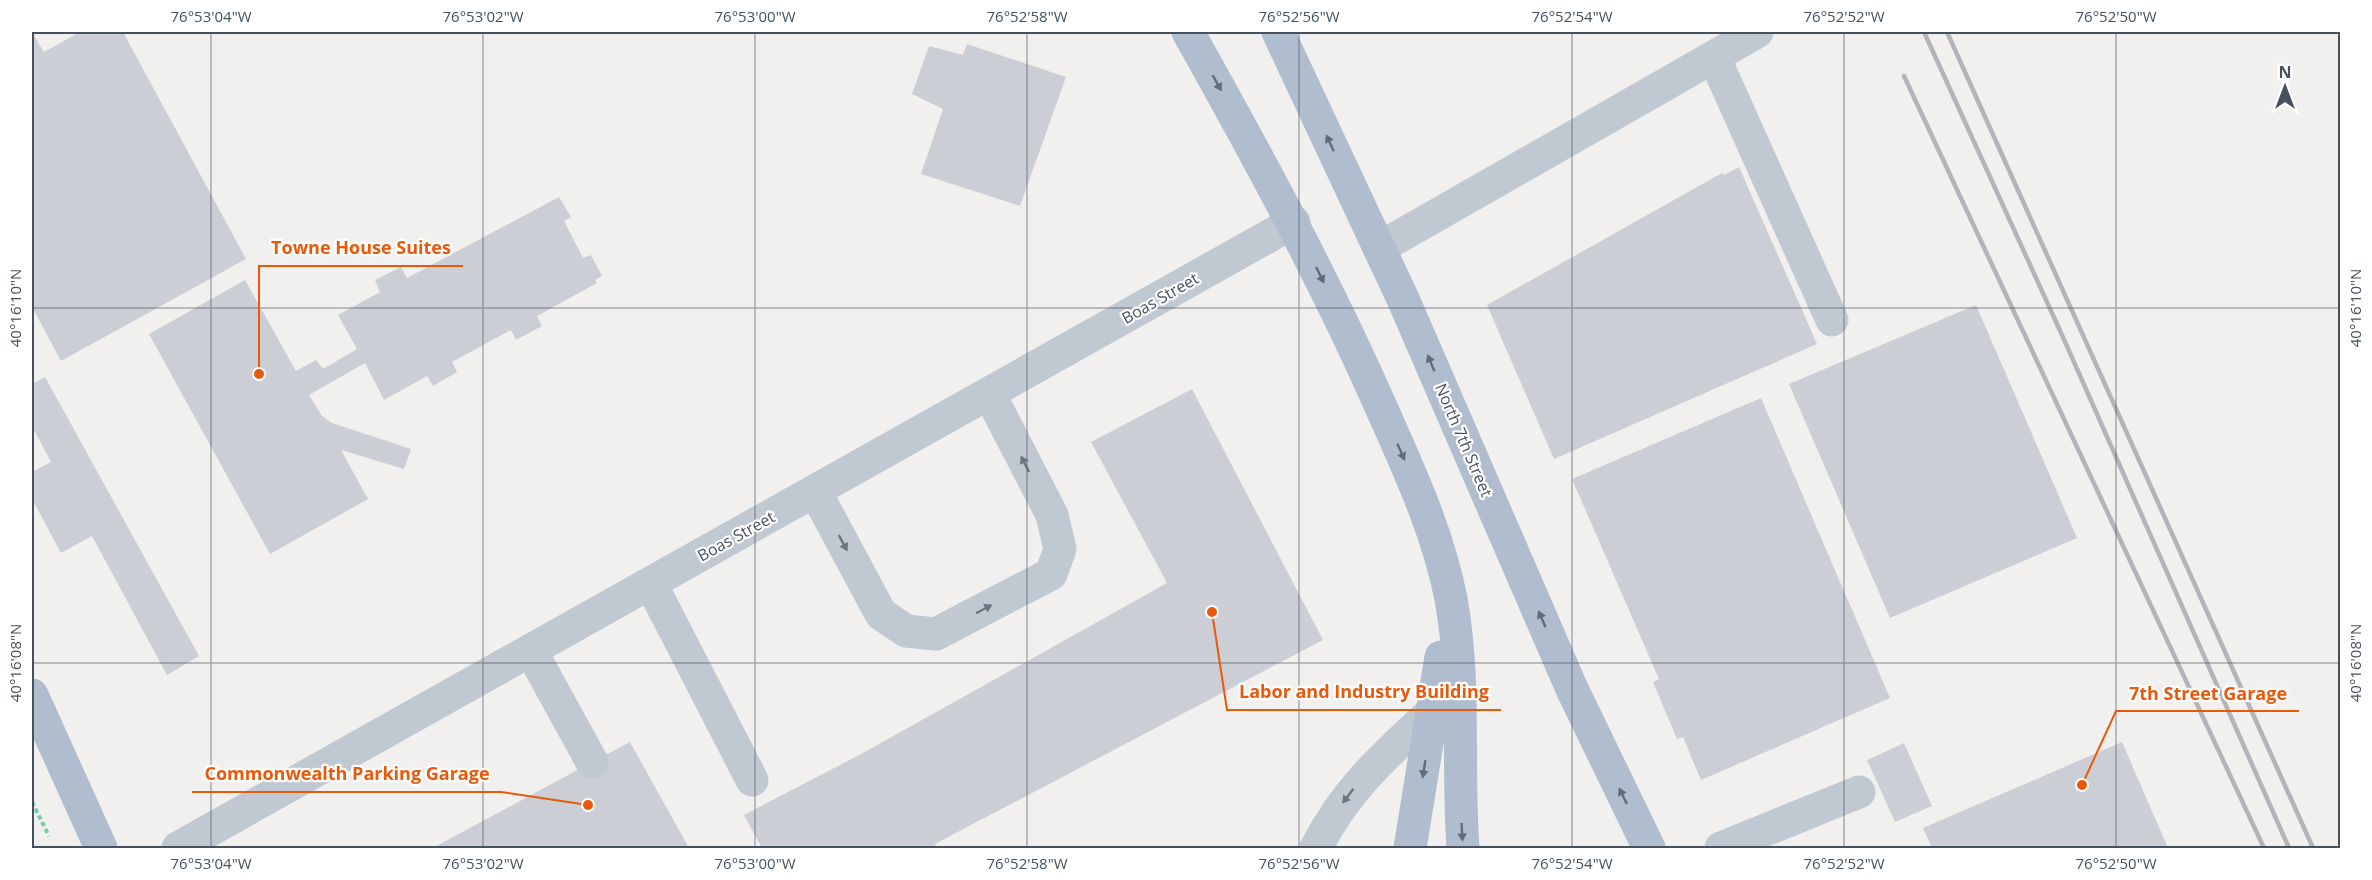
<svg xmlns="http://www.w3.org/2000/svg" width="2372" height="880" font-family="'Open Sans',sans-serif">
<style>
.building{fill:#cbced5}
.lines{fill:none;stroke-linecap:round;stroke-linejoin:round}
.path{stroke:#76cea9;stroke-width:4;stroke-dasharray:4.5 3;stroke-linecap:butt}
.minor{stroke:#c0c9d1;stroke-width:33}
.major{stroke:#afbdce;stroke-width:33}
.rail{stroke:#b2b4ba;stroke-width:4.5}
.oneway{fill:#616c79}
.oneway2{fill:#6b7580}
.ticks{fill:none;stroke:#47515d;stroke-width:1.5;stroke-opacity:0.45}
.labels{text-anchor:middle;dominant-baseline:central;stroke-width:4.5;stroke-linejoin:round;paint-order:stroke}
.street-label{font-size:16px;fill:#47515d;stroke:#fff}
.leader{fill:none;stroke:#e8590c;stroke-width:2}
.callout-dot{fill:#e8590c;stroke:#fff;stroke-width:2}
.callout-label{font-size:18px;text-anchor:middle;font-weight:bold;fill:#e8590c;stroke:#fff;stroke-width:4.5;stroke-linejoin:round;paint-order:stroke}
.neatline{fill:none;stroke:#47515d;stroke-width:2}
.ticks-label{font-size:15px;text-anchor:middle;fill:#47515d}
</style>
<rect width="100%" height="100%" fill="#f2f0ef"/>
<path class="building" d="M32 32 44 52 80 32H123L246 259 61 361 32 307Z
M967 44 1066 77 1020 206 921 174 943 109 912 94 929 46 963 55Z
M1739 167 1817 344 1554 459 1487 305 1722 173 1724 175Z
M559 197 571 217 564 221 583 258 591 255 602 276 595 280 597 283 537 316 542 326 516 340 511 330 452 362 457 372 433 386 427 376 384 400 365 363 309 395 322 416 332 423 411 449 404 469 341 450 368 499 270 554 149 334 245 280 296 371 316 360 323 369 357 349 338 315 380 292 375 280 401 267 407 278Z
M1976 305 2077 538 1890 618 1789 384Z
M45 377 199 656 167 675 92 536 61 553 32 499V472L51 462 32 426V384Z
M1192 389 1323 640 935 844 937 848H762L744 815 863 753 1167 583 1091 442Z
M1761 398 1890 698 1701 780 1683 737 1677 739 1653 682 1659 679 1572 479Z
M630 742 689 848H433L592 762Z
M2122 742 2168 848H1932L1923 828Z
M1904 743 1932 806 1895 822 1867 760Z"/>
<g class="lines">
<path class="path" d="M32 802 49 836"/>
<path class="minor" d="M1714 57 1832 320
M1379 248 1757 32
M815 491 881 614 906 631 936 634 1051 574 1060 549 1052 515 990 395
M651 584 752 780
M531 651 592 762
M178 848 1294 222
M1316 848C1346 789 1386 754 1434 710
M1721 848 1859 792"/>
<path class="major" d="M1188 32C1257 155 1324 278 1381 407 1409 470 1438 532 1451 599 1466 681 1457 766 1463 848
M1278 32 1403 299 1572 689 1649 848
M32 695 101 848
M1410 848 1441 657"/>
<path class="rail" d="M1924 32 2062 335 2289 848
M1947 32 2313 848
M1904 76 2264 848"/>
</g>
<defs><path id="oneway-solid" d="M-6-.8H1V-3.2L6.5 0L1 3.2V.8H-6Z" transform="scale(1.5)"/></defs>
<g class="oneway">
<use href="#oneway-solid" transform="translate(1217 83) rotate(61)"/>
<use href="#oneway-solid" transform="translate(1330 143) rotate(-115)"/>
<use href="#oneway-solid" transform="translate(1320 275) rotate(64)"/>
<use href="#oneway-solid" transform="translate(1431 363) rotate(-113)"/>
<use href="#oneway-solid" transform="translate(1401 452) rotate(66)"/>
<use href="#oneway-solid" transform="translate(1542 619) rotate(-113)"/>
<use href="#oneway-solid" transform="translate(1424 769) rotate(99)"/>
<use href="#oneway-solid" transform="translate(1623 796) rotate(-116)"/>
<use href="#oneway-solid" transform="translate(1462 832) rotate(87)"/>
</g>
<g class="oneway2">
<use href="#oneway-solid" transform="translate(1025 464) rotate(-117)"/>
<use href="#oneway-solid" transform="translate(843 543) rotate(62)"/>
<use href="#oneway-solid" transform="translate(984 609) rotate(-28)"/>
<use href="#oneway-solid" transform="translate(1348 796) rotate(127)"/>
</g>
<path class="ticks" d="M211 32V848M483 32V848M755 32V848M1027 32V848M1299 32V848M1572 32V848M1844 32V848M2116 32V848M32 308H2340M32 663H2340"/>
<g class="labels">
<g class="street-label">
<text transform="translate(1160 298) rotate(-30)">Boas Street</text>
<text transform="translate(1464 440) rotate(67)">North 7th Street</text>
<text transform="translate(736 536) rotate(-29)">Boas Street</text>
</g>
</g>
<path class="leader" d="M259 374L259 266H463M1212 612L1227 710H1501M2082 785L2116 711H2299M588 805L501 792H192"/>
<g class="callout-dot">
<circle cx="259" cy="374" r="6"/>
<circle cx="1212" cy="612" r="6"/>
<circle cx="2082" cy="785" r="6"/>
<circle cx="588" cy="805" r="6"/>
</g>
<g class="callout-label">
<text x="361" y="254">Towne House Suites</text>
<text x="1364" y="698">Labor and Industry Building</text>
<text x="2208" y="700">7th Street Garage</text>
<text x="347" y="780">Commonwealth Parking Garage</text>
</g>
<rect width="2372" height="880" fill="none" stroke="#ffffff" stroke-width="66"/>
<g transform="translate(2285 87)" stroke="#ffffff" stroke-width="4.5" paint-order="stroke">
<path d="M0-4.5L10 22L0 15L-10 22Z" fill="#47515d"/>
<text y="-9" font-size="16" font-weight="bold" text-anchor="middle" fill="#47515d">N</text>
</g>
<rect x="33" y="33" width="2306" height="814" class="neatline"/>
<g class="ticks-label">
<text x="211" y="22">76°53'04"W</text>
<text x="483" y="22">76°53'02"W</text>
<text x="755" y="22">76°53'00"W</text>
<text x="1027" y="22">76°52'58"W</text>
<text x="1299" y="22">76°52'56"W</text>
<text x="1572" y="22">76°52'54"W</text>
<text x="1844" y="22">76°52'52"W</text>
<text x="2116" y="22">76°52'50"W</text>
<text transform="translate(16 308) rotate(-90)" y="5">40°16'10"N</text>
<text transform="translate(2356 308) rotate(-90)" y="5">40°16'10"N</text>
<text transform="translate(16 663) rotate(-90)" y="5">40°16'08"N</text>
<text transform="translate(2356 663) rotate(-90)" y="5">40°16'08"N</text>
<text x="211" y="869">76°53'04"W</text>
<text x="483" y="869">76°53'02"W</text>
<text x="755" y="869">76°53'00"W</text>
<text x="1027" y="869">76°52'58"W</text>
<text x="1299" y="869">76°52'56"W</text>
<text x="1572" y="869">76°52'54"W</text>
<text x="1844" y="869">76°52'52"W</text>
<text x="2116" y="869">76°52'50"W</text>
</g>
</svg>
